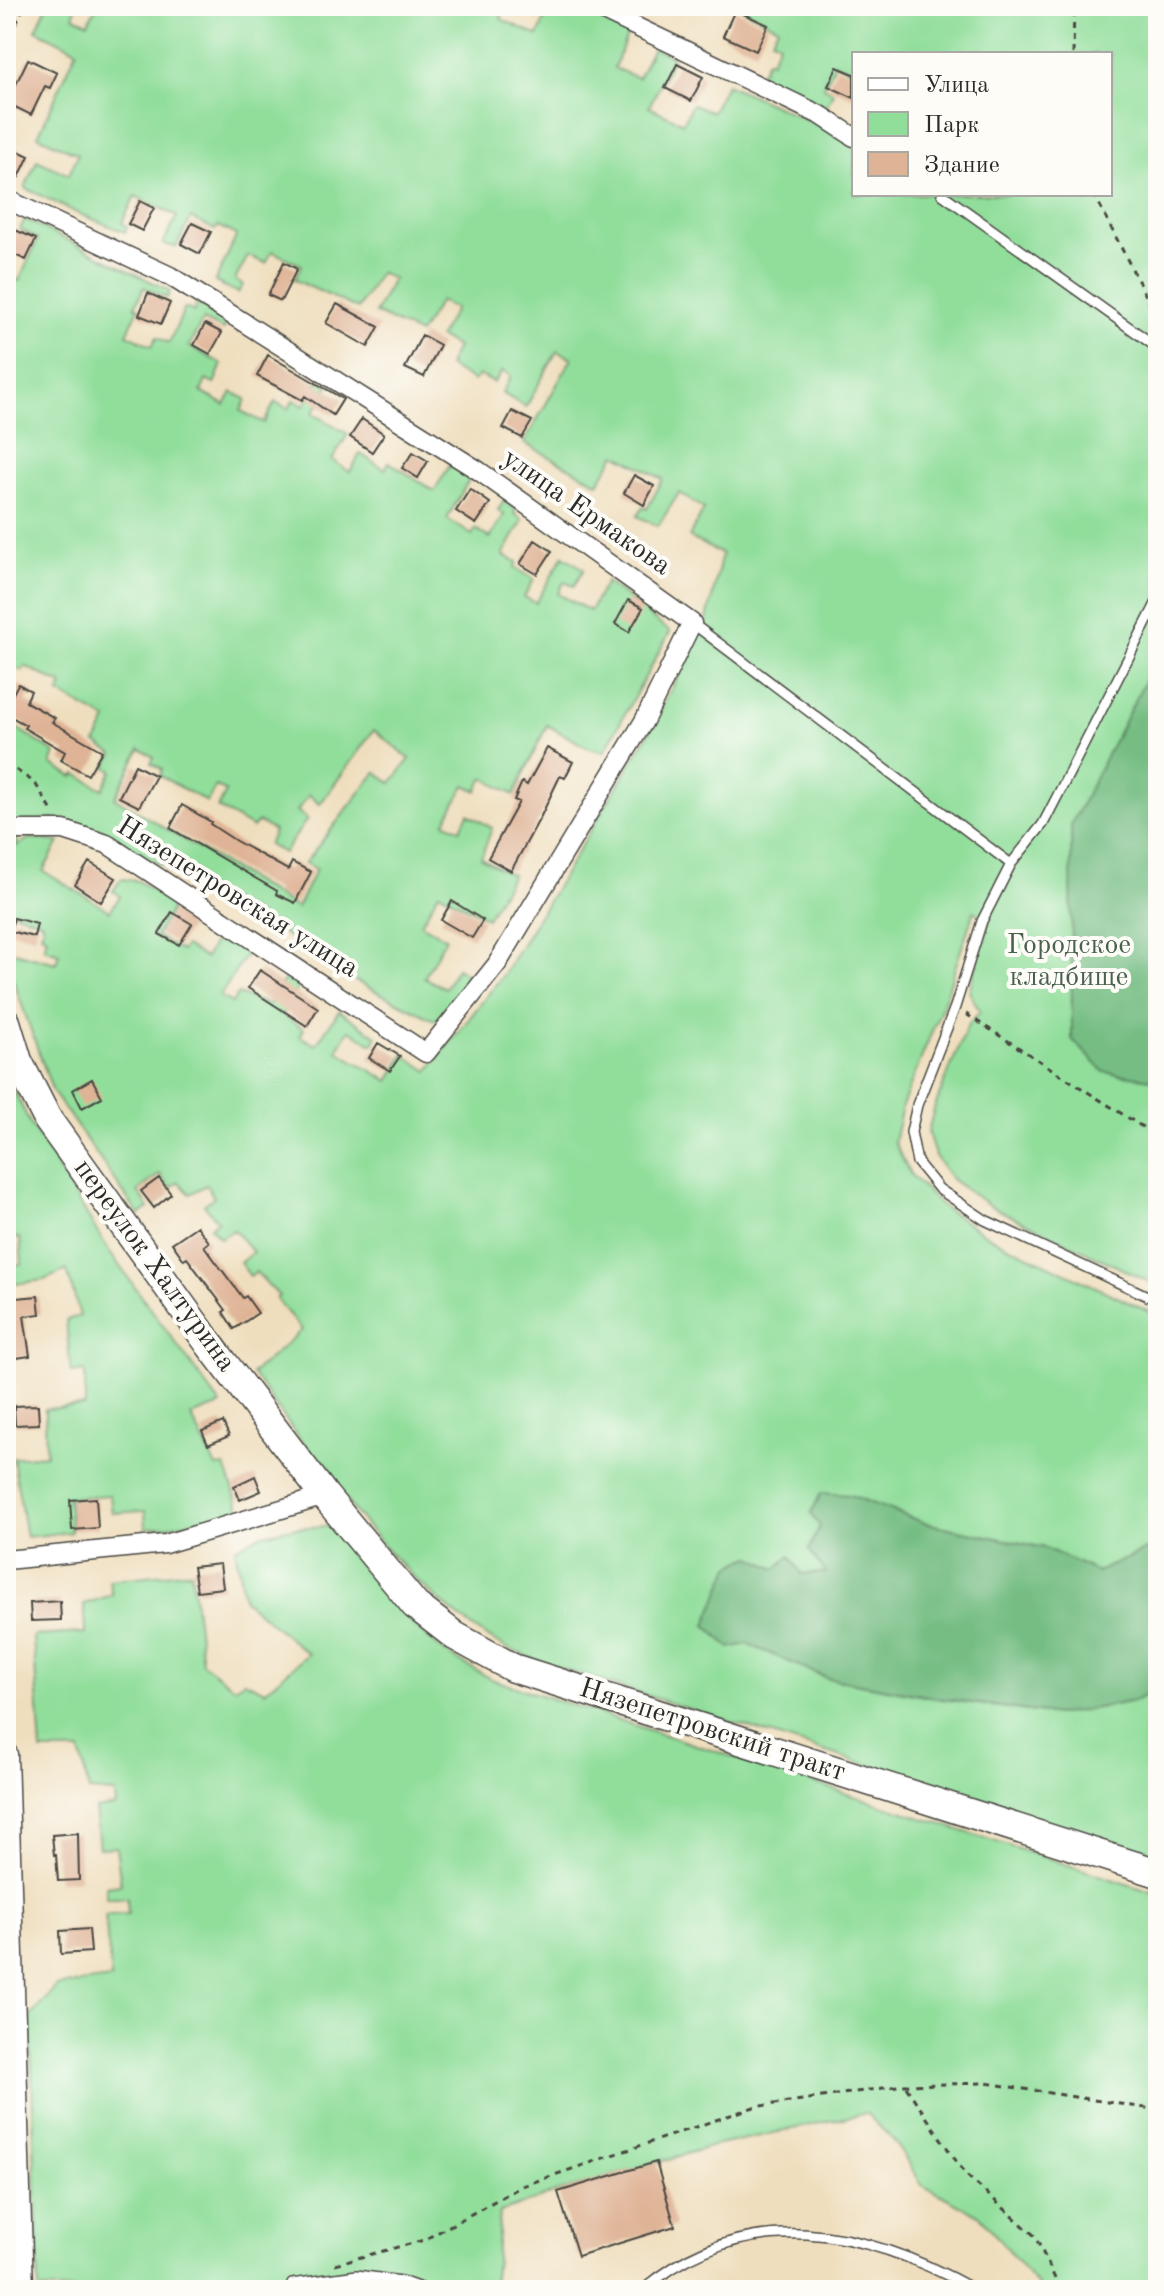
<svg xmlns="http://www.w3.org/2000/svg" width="1164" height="2296" font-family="'Old Standard TT',serif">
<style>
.green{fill:#91de9b;stroke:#5e8463;stroke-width:2;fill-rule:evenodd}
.forest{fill:#74bd83;stroke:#507457;stroke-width:2}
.building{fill:#dfb395}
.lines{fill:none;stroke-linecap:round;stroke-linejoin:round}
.service-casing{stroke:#484641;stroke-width:12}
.minor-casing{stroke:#484641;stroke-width:21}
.tertiary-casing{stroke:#484641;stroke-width:25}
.primary-casing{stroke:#484641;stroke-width:31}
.path{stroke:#484641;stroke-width:3;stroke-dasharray:6 6;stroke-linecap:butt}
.service{stroke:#fff;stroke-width:9}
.minor{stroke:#fff;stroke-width:18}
.tertiary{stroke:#fff;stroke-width:22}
.primary{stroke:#fff;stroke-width:28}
.labels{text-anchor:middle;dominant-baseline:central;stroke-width:8;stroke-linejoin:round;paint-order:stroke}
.street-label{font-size:28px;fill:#2b2b2b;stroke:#fdfcf7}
.park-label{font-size:28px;fill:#4a614d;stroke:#fdfcf7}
</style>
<rect width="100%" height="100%" fill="#fdfcf7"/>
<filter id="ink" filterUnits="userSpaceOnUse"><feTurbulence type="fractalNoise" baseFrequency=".0125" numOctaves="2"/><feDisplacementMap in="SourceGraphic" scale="16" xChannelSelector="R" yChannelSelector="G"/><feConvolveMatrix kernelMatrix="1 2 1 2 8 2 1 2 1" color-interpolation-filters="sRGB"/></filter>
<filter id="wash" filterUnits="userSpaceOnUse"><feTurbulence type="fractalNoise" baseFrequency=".006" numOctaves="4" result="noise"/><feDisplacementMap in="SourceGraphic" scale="32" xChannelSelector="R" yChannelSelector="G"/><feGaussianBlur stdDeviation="1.8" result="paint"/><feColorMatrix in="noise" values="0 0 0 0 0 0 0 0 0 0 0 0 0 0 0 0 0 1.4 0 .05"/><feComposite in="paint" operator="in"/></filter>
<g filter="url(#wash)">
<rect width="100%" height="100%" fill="#efdebd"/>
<path class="green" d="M47 6H73L76 8 73 16 88 23 97 6H489L503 13 501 19 538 36 550 6H578L629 31 614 68 638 78 653 48 673 57 649 107 683 123 692 104 712 112 726 84 817 124 854 146V194H1110V54H854V71L835 63 824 87 833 92 826 108 759 76 767 60 771 61 779 43 772 39 778 27 737 6H1158V1286L992 1207 952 1180 935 1156 928 1132 934 1109 968 1024 980 1012 969 991 989 922 974 911 943 1004 902 1106 894 1142 910 1174 941 1206 993 1239 1158 1316V1549L1153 1547 1097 1572 1045 1548 925 1523 850 1495 820 1526 827 1573 802 1574 748 1644 827 1678 935 1698 1057 1715 1135 1701 1158 1687V1856L546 1664C529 1657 511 1651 495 1642 391 1578 324 1469 252 1374L302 1330 276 1299 279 1296 256 1272 250 1276 240 1263 253 1252 234 1230 220 1238 210 1227 218 1221 204 1205 214 1197 206 1185 190 1194 179 1182 170 1188 160 1174 138 1191 149 1208 139 1215 53 1092 6 960V950L56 963 59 953 44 948 47 937 41 934 43 928 41 921 13 912 6 906V721L55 753 51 764 73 777 76 774 103 789 112 771 106 767 113 754 96 743 107 720 59 693 63 685 25 666 22 671 6 662V311L14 293 6 290V275L19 281 38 239 20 229 25 219 170 291 167 298 144 287 135 306 139 308 127 334 152 346 157 337 169 343 185 308 194 312 197 303 229 319 224 330 203 320 189 346 222 364 214 384 206 380 201 392 225 405 232 392 246 399 241 411 264 423 275 402 289 409 293 400 304 406 319 379 329 386 313 413 348 434 332 460 350 472 360 454 385 469 389 462 434 491 452 462 470 478 447 519 472 535 476 529 490 538 504 515 498 510 504 501 516 509 514 513 523 520 503 555 517 562 515 568 534 579 524 597 536 603 563 556 584 569 574 586 564 582 558 594 590 611 606 582 635 603 638 598 652 608 648 615 670 632 604 752 587 747 547 725 514 795 484 778 477 791 465 785 445 822 460 830 468 814 492 828 481 858 512 875 487 918 439 892 421 924 446 938 424 978 445 988 457 968 469 976 436 1021 341 974 255 913 146 857 113 836 71 822 50 819 19 823 17 846 30 838 59 842 43 871 110 911 120 896 113 891 121 879 138 881 174 904 156 936 181 951 185 946 205 958 219 934 247 953 220 996 232 1003 238 994 269 1005 286 977 299 986 282 1015 304 1029 300 1036 316 1045 339 1011 377 1036 373 1044 349 1030 337 1051 389 1081 404 1055 428 1071 504 974 645 740 707 620 722 554 689 537 704 509 679 493 658 526 637 516 643 507 647 509 663 479 616 454 598 483 524 443 572 358 557 351 526 407 502 393 511 376 502 371 494 383 479 375 474 381 448 366 457 347 439 337 455 309 440 301 419 334 375 313 393 279 380 272 358 309 295 280 301 265 272 251 266 263 248 256 235 280 243 285 238 293 215 282 237 235 218 226 215 230 191 218 176 247 163 244 177 216 135 196 122 223 127 226 125 232 77 213 25 188 37 160 69 175 78 154 38 136 77 50 36 30ZM374 730 410 759 391 783 376 772 305 863 316 869 297 908 115 798 140 749 154 757 151 763 162 769 160 776 207 802 216 786 226 792 218 808 253 828 258 822 274 831 268 845 284 853 307 819 297 811 309 795 320 804Z
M6 1074 30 1123 110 1253 221 1405 191 1416 216 1467 225 1466 242 1515 223 1517 199 1523 197 1520 169 1526 146 1528 145 1511 112 1513 110 1495 68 1498 71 1532 26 1537 13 1458 46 1455 45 1409 85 1406V1371L71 1373 66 1320 80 1316 67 1270 44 1280 6 1285V1266L22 1264 20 1238 6 1239Z
M330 1526C366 1572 401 1619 448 1654 462 1663 477 1671 491 1679L1158 1894V2290H1041L979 2215 922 2185 896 2143 866 2113 709 2147 558 2192 500 2212 493 2290H39L30 2017 57 1986 111 1979 105 1915 128 1914 127 1898H106V1886L121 1884 116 1847 99 1848 95 1809 116 1806 115 1793 89 1791 80 1751H41L33 1636 85 1633 84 1604 112 1595 109 1580 191 1571 202 1663 234 1687 244 1681 265 1691 308 1654 244 1600 235 1548 263 1534 293 1528Z"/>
<path class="forest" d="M1158 655V1080L1104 1072 1072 1039 1071 825Z
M821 1493 850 1495 925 1523 1045 1548 1097 1572 1153 1547 1158 1549V1687L1135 1701 1057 1715 944 1699 827 1678 748 1644 730 1648 706 1625 730 1566 750 1556 776 1569 790 1556 802 1574 826 1573 809 1550 820 1526 811 1514Z"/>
<g id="blocks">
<path class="building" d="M735 10 768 25 756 51 723 36Z
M28 59 57 73 50 88 45 86 31 115 7 103Z
M677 64 703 77 691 101 665 88Z
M837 67 854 74V98L828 86Z
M6 145 29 156 19 177 6 171Z
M140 201 154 208 142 231 128 224Z
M192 223 211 232 200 254 181 244Z
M6 226 36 239 26 260 6 251Z
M284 262 297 269 281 301 268 295Z
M148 293 170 303 161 324 139 315Z
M337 304 379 327 368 347 326 323Z
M205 324 222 333 210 354 194 345Z
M422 335 440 345 424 377 405 368Z
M268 355 343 399 333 415 305 396 302 400 257 376Z
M512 411 532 421 522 438 503 428Z
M362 419 384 434 372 452 350 437Z
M413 452 428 461 418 478 402 468Z
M634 475 654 486 644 505 624 493Z
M470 489 490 503 476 524 456 511Z
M535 540 552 551 537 574 520 564Z
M628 600 643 608 629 632 615 624Z
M18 684 31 691 26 702 55 718 52 722 102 751 88 775 61 760 65 752 24 728 26 725 6 714V707Z
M547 748 573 762 565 778 560 776 541 816 511 871 488 858 519 802 514 800 522 782 527 785Z
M135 765 156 776 139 807 119 797Z
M182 805 211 822 210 824 236 841 288 870 292 862 311 872 295 903 276 894 277 891 170 828Z
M89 862 116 878 101 902 75 885Z
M452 901 483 920 472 938 441 920Z
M172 912 192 924 179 945 159 934Z
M14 918 37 924 34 937 10 931Z
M260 970 318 1008 307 1026 248 988Z
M378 1043 400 1056 390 1071 369 1058Z
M92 1079 102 1097 82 1108 73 1090Z
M159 1178 171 1194 154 1208 141 1191Z
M197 1226 209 1242 204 1246 243 1298 246 1296 258 1313 234 1329 223 1312 226 1310 187 1258 184 1260 172 1243Z
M38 1296 40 1314 24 1316 30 1356 10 1359 6 1299Z
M38 1405 39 1424 15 1425 14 1406Z
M223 1422 229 1436 208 1445 202 1431Z
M255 1476 261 1491 240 1500 234 1486Z
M96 1498 98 1528 72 1530 70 1500Z
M220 1564 223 1588 197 1591 193 1567Z
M60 1601 61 1620 31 1621 30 1603Z
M78 1833 79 1880 58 1881 56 1855H54L52 1835Z
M89 1929 91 1952 61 1954 60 1931Z
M656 2162 675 2226 578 2256 558 2192Z"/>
</g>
</g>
<g filter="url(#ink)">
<use href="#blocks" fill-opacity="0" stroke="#484641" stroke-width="2"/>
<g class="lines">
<defs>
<path id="service" d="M942 194 1158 348
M1158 600 1043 824 1011 864 982 921 955 1007 917 1105 911 1132 917 1162 939 1189 985 1220 1158 1301
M692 623 1011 864
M292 2284 357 2275 401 2281 426 2290
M643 2290C745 2202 867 2229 975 2290"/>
<path id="minor" d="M593 6 822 116 854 137
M6 199 170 276 479 471 692 623 644 721 497 964 426 1053 107 844 64 830H6
M6 1560 165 1544 325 1496"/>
<path id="tertiary" d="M6 1754 22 2290"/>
<path id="primary" d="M6 1022 18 1061 48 1120 210 1345 325 1496 415 1605 455 1636 513 1668 1158 1873"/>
</defs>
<use href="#service" class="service-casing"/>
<use href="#minor" class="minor-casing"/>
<use href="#tertiary" class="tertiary-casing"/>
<use href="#primary" class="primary-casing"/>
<path class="path" d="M6 46 24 6
M1073 54 1074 6
M1094 194 1158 320
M6 763 35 783 52 811
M966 1014 1158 1137
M906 2087 965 2174 1035 2236 1057 2283 1063 2290
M335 2264 424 2240 522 2186 754 2107 904 2085 986 2083 1158 2110"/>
<use href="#service" class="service"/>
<use href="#minor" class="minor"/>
<use href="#tertiary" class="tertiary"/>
<use href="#primary" class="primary"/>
</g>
</g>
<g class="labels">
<g class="street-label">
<text transform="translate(586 513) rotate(35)">улица Ермакова</text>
<text transform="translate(237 898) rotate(32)">Нязепетровская улица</text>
<text transform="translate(154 1266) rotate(54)">переулок Халтурина</text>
<text transform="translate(712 1731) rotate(18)">Нязепетровский тракт</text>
</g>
<g class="park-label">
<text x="1069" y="946">Городское<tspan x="1069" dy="32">кладбище</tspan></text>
</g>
</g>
<rect width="1164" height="2296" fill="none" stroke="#fdfcf7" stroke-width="32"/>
<rect x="852" y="52" width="260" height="144" fill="#fdfcf7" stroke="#a9a8a5" stroke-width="2"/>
<rect x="868" y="78" width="40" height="12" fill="#ffffff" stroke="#a9a8a5" stroke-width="2"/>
<text x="924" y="92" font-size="24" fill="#2b2b2b">Улица</text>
<rect x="868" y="112" width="40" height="24" fill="#91de9b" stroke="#a9a8a5" stroke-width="2"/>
<text x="924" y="132" font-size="24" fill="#2b2b2b">Парк</text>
<rect x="868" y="152" width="40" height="24" fill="#dfb395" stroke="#a9a8a5" stroke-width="2"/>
<text x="924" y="172" font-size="24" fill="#2b2b2b">Здание</text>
</svg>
